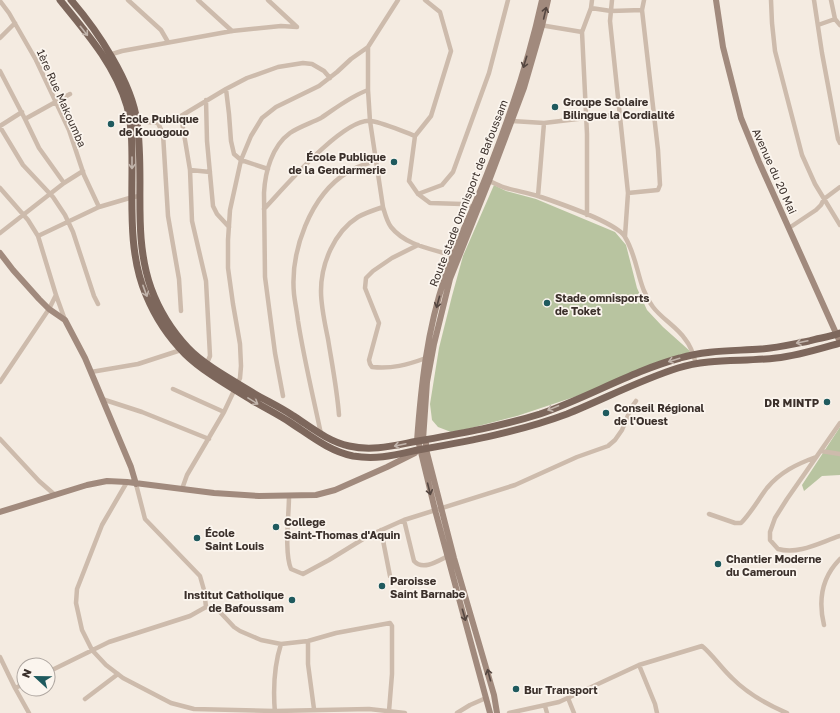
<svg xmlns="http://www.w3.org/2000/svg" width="840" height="713" font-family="'Golos Text',sans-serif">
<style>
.green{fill:#b8c4a0}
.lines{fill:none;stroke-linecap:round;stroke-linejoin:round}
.street{stroke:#cdbbac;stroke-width:4.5}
.secondary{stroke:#a18a7d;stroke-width:6}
.primary{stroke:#7d675c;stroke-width:7}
.oneway{stroke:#544640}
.oneway2{stroke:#c2b5ac}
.poi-dot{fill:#1f5a5e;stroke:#fbf5ee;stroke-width:1.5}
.labels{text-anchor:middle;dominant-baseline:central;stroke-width:3.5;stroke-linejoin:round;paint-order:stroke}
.street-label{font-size:11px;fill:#3b302b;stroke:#fbf5ee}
.poi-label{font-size:11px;font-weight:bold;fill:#3b302b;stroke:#fbf5ee;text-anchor:start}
</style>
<rect width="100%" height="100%" fill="#f4ebe1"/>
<path class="green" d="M494 185 506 191 536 199 615 232 626 245 637 288 647 310 663 327 691 352 580 395 517 416 467 429 451 432 438 427 432 420 430 404 439 348 452 296 463 256Z
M840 427V475L822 476 804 491 802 485Z"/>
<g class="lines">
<path class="street" d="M128 0 161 30 168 42
M198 0 232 31
M398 0 368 47V90L370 121 383 207C385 214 387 222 391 227 406 246 433 249 454 256
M612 0 610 21 628 193 625 236
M771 0 772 23 775 51 802 155 815 184 840 225
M814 0 822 53 838 139 840 143
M831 0 835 19 840 25
M0 1 9 13 36 60 69 130 84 175 99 207
M591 8 611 11 642 10
M540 25 582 32
M818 25 835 19
M0 38 15 23
M109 55 122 51 232 31 281 26 297 27 268 0
M0 71 25 119 39 148 64 183
M226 89 229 114 231 141 234 154 241 160 268 169
M206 100 207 141 213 206 217 214 229 227
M181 116 190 170 192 221 206 281 210 356 207 363
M25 119 70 94
M136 121 158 123 181 116 226 89 247 78 278 67 303 63 312 64 324 71 330 78
M512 121 544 123 619 114
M158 123 163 134 168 216 179 279 181 311
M0 126 22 112
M0 127 23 165 53 197 65 215 73 232 94 296 98 304
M415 136 431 116 451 51 440 12 425 0
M190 170 210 172
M486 180C493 182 499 186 506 188 517 191 528 193 538 196 556 202 617 223 625 237 639 260 637 286 653 307 662 319 677 327 685 339 691 346 694 356 696 364
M0 188 28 220 38 236 56 295 65 320
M628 193 658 190 660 185 658 150 642 10 644 0
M418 194 442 185 453 172 489 73 508 0
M538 196 544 123
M264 209C283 189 344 117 371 121 384 123 402 131 415 136L409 181 418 194 430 203 462 204 474 207
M587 215V134L582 32 591 8 592 0
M789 228 816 210 821 205 824 199 840 187
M0 233 64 183 83 171
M38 236 99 207 133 197 140 196
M418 245 392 258 373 271 366 278 365 288 379 323 369 360 370 364 372 367C392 369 407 365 426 358
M91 372 138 364 181 350
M0 382 49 309 56 295
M173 389 224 412
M283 396 275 353 265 277 264 193C265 172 272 146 290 133 299 127 311 123 321 118 336 108 351 96 368 90
M102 399 142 412 209 439
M339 415C337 389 332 364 328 339 325 324 321 307 321 291 321 264 334 232 358 217 365 213 374 210 383 207
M840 423 787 499 775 518 770 532V540L778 549C799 555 821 542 840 536
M321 434C313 396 304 359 298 321 297 312 295 303 294 294 290 252 310 195 348 172 356 166 366 164 376 161
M0 439 39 481 55 495
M821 451 840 454
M127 482 102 525 77 589 76 603 82 630 92 650 106 665 123 678 171 703 194 709 275 711 369 709 405 713
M182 489 187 475 224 412 240 378 241 366 240 344 233 304 228 268V240L230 210 241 160 251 136 262 118 276 107 319 86 337 72 351 59 368 47
M289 496C289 515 284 552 291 569L303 574 329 560 368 536 404 520 515 485 577 457 608 446 615 440 622 430 631 408 636 401
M709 514 735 523H741C751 513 758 500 767 488 780 472 797 464 816 457
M404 520 414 561C423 571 438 561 448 556
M381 530 390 576
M206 607 214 608 219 611 234 627 240 631 261 640 281 644 308 641 336 633 390 623 392 626V674L389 711
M824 625C818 600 822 577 840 559
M308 641V664L314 709
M0 657 15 688 29 713
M639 665 655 704 657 713
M48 672 109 642 190 616 206 607 204 590 200 576 145 519 136 484
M15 688 24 684
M568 698 574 713
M85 699 118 674
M545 706 547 713
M275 713C273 690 274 666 281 644
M457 713 470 705 486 698
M509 713 559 702 639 665 702 646C713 655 721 668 732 678 747 693 768 705 787 713"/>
<path class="secondary" d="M716 0 723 47 741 118 759 162 840 342
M0 253 13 270 39 299 49 309 65 320 85 358 131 467 136 484
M0 512 87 485 107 481 127 482 214 493 259 496 316 495 335 490 387 467 415 453
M490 713 435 510 419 444 417 441C421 386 427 330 445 277 456 244 472 212 485 179 508 122 529 60 542 0
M497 713 494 695 454 558 426 449V443L423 440 427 382 434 344 450 279 489 181 524 88 542 26 548 0"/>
<path class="primary" d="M60 0C86 32 115 65 127 106 132 125 132 146 132 166 132 209 129 255 146 295 155 317 169 338 185 354 202 371 232 388 253 401 265 408 279 415 291 423 311 436 329 451 353 456 377 460 395 455 418 450 468 441 519 432 567 414 604 399 640 380 678 368 709 358 744 362 776 358 797 356 819 349 840 343
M71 0C97 30 132 82 137 122 145 178 132 234 151 288 159 310 172 331 188 348 204 365 234 381 255 394 267 401 280 407 292 415 311 427 327 441 349 446 375 452 399 444 424 440 463 433 502 426 540 414 587 398 632 371 680 358 706 350 734 351 761 349 777 348 793 344 809 341 819 338 830 337 840 333"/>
</g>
<defs><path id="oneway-shaft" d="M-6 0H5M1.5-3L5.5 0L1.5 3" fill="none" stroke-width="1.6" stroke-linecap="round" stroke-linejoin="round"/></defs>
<g class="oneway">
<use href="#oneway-shaft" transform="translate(545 13) rotate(-77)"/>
<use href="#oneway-shaft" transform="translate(525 62) rotate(107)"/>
<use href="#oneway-shaft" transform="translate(438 302) rotate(105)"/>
<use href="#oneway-shaft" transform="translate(429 489) rotate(76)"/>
<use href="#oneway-shaft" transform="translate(464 615) rotate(74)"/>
<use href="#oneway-shaft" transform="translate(489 675) rotate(-105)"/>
</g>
<g class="oneway2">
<use href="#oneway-shaft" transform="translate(84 31) rotate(52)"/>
<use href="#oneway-shaft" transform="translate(132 163) rotate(90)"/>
<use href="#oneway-shaft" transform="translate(145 291) rotate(70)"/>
<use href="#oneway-shaft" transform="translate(802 342) rotate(168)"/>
<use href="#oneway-shaft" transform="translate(674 360) rotate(163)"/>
<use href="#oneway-shaft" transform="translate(253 401) rotate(32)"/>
<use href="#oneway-shaft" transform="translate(553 408) rotate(158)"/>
<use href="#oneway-shaft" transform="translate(400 445) rotate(168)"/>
</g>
<g class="poi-dot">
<circle cx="555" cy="107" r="4"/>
<circle cx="111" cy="124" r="4"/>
<circle cx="394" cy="162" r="4"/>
<circle cx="547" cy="303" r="4"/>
<circle cx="827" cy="402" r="4"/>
<circle cx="606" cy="413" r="4"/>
<circle cx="276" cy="527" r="4"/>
<circle cx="197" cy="538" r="4"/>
<circle cx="718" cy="564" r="4"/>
<circle cx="382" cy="586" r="4"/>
<circle cx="292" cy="600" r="4"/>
<circle cx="516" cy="689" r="4"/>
</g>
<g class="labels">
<g class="street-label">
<text transform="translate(62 98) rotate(66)">1ère Rue Makoumba</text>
<text transform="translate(775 171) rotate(66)">Avenue du 20 Mai</text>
<text transform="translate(468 193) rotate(-69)">Route stade Omnisport de Bafoussam</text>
</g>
<g class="poi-label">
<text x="563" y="101">Groupe Scolaire<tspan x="563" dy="13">Bilingue la Cordialité</tspan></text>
<text x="119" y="118">École Publique<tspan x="119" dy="13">de Kouogouo</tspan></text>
<text x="386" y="156" text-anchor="end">École Publique<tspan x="386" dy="13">de la Gendarmerie</tspan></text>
<text x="555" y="297">Stade omnisports<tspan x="555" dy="13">de Toket</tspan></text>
<text x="819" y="402" text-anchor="end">DR MINTP</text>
<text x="614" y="407">Conseil Régional<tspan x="614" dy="13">de l'Ouest</tspan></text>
<text x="284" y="521">College<tspan x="284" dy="13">Saint-Thomas d'Aquin</tspan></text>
<text x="205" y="532">École<tspan x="205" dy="13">Saint Louis</tspan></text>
<text x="726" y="558">Chantier Moderne<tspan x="726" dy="13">du Cameroun</tspan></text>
<text x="390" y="580">Paroisse<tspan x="390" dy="13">Saint Barnabe</tspan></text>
<text x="284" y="594" text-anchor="end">Institut Catholique<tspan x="284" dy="13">de Bafoussam</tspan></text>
<text x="524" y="689">Bur Transport</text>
</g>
</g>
<g transform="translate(36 677) rotate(292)"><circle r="19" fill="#fbf5ee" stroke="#aea6a0"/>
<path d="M0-3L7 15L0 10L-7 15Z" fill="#1f5a5e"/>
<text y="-6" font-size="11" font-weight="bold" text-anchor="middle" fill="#3b302b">N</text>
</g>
</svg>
